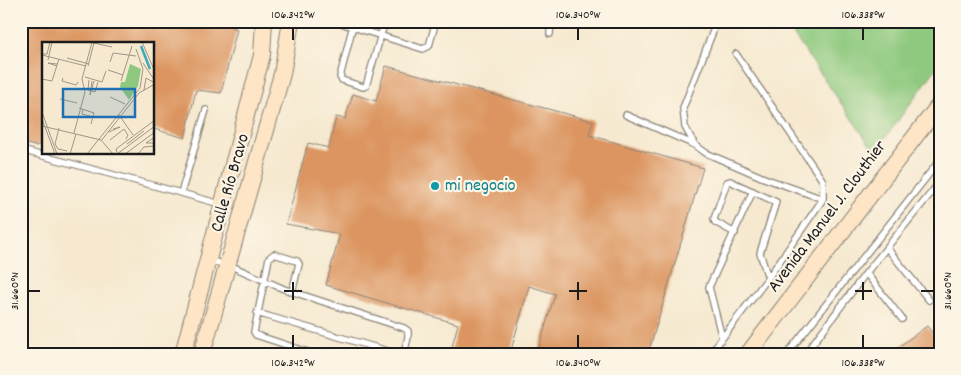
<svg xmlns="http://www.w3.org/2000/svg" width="961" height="375" font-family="Dekko,sans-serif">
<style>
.green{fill:#8ec97f;stroke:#55724e}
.building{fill:#dc9561}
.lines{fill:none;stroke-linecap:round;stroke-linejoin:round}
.lane-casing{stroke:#898276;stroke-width:8}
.secondary-casing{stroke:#898276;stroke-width:18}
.lane{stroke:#fff;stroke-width:5.5}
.secondary{stroke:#fde5c5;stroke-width:16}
.ticks{fill:none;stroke:#1c1c1c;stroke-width:2}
.culture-dot{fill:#0f9aa8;stroke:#fcf5e5;stroke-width:2}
.labels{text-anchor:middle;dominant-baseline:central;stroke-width:4.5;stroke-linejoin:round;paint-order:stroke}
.street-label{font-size:18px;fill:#1c1c1c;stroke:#fcf5e5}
.culture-label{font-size:18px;fill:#0d838f;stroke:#fcf5e5;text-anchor:start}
.inset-river{fill:none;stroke:#3cabb9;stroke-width:2.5}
.inset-road{fill:none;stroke:#9f9788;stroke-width:1}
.view{fill:#1f6fb2;fill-opacity:0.15;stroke:#1f6fb2;stroke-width:2.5}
.inset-edge{fill:none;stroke:#1c1c1c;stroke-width:2.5}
.neatline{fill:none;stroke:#1c1c1c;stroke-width:2}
.ticks-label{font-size:12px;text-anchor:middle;fill:#1c1c1c}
</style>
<rect width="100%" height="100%" fill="#fcf5e5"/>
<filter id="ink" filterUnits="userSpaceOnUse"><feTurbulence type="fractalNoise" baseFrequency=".02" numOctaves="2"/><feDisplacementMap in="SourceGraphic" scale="10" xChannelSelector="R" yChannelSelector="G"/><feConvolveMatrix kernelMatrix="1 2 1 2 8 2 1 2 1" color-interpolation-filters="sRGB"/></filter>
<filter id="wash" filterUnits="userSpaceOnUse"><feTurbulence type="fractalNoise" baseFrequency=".0096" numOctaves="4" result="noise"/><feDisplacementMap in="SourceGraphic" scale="20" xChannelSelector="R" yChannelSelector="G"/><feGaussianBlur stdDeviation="1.12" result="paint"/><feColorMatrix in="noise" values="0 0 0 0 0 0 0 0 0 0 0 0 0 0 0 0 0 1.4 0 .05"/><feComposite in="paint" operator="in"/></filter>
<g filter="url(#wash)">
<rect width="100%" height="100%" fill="#f6e9d0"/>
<path class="green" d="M784 21H940V63L875 152Z"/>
<g id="blocks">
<path class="building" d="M21 21H232L231 27 237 29 221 93 196 90 185 138 154 129V44H44V142L36 146 21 143Z
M386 66 593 121 589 135 703 168 648 354H537L555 294 529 286 510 354H450L458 324 326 285 340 234 286 224 308 143 329 148 336 117 345 119 353 94 376 101Z
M927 326 940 343V354H889Z"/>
</g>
</g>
<g filter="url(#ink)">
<use href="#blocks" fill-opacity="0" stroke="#898276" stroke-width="1"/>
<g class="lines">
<defs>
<path id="lane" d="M334 21 423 49 429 46 436 21
M354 21 340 77 342 80 363 87 366 86 385 21
M550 34 551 21
M206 110 181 193 220 204
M626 115 695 145 706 153 764 178 823 199
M695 145 685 127 683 108 717 21
M21 150 181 193
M934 189 940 197
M735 233 715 222 714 219 727 182 730 181 776 202 760 253 768 278
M887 248 929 300
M210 261 229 265 284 289 404 328 408 331V337L404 354
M866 273 902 319
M292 292 299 264 297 261 274 254 269 258 254 332 256 335 314 354
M257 313 398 354
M722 338 709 287 753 191
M710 354 768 278 823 199V181L736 54
M787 354 940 160
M805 354 866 273 940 182"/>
<path id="secondary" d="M183 354 262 55 264 21
M202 354 282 74 291 21
M748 354 940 104"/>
</defs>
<use href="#lane" class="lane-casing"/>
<use href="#secondary" class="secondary-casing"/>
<use href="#lane" class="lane"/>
<use href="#secondary" class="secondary"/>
</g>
</g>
<path class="ticks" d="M293 28V40M578 28V40M863 28V40M293 282V300M578 282V300M863 282V300M28 291H40M284 291H302M569 291H587M855 291H872M921 291H934M293 335V348M578 335V348M863 335V348"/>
<circle class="culture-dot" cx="435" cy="186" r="5"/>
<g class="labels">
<g class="street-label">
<text transform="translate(231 183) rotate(-74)">Calle Río Bravo</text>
<text transform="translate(828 217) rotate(-53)">Avenida Manuel J. Clouthier</text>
</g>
<g class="culture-label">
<text x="445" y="186">mi negocio</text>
</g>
</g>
<g transform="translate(42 42)">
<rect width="112" height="112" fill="#f6e9d0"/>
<path d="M88 22 99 27 96 44 87 58 78 45 79 40H83Z" fill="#8ec97f"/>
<path class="inset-river" d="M99 4 108 27"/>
<path class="inset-road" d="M47 0 70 5M100 0 113 30M0 12H5L8 0M0 13 44 24M25 16 47 22M6 18 10 0M68 20 71 11 94 14M101 21 113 39M15 24 6 21 15 22M46 24 52 1M66 28 81 33M43 35 60 40 64 29M21 36 20 39 34 43 36 40M0 37 10 39 17 17M47 38 46 48 53 50 56 40M50 39 48 53 52 39M79 39 90 4M102 48 104 36 111 40M68 55 83 62M18 57 35 61M37 66 52 71 49 82M41 68 40 72 51 75M0 70 15 112M77 73 91 93M0 77 13 112M0 84 59 98 71 112M17 86 13 102 16 107 25 109M67 90 78 85 71 87M32 91 43 50 40 37 50 0M113 95 104 101H113M68 98 82 87 86 93 84 97M59 99 97 51 113 42M85 102 102 89M75 110 74 107 113 78M28 112 34 92M45 112 98 46 101 27 94 7M75 112 113 84M83 112 113 90M96 112 102 105 113 104"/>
<path class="view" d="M21 47H93V75H21Z"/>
<rect width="112" height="112" class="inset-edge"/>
</g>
<rect width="961" height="375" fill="none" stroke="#fcf5e5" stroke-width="55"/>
<rect x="28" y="28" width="906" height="320" class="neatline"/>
<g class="ticks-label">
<text x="293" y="18">106.342°W</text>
<text x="578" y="18">106.340°W</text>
<text x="863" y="18">106.338°W</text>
<text transform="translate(14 291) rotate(-90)" y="4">31.660°N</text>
<text transform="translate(947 291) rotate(-90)" y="4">31.660°N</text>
<text x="293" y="366">106.342°W</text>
<text x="578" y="366">106.340°W</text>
<text x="863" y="366">106.338°W</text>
</g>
</svg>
